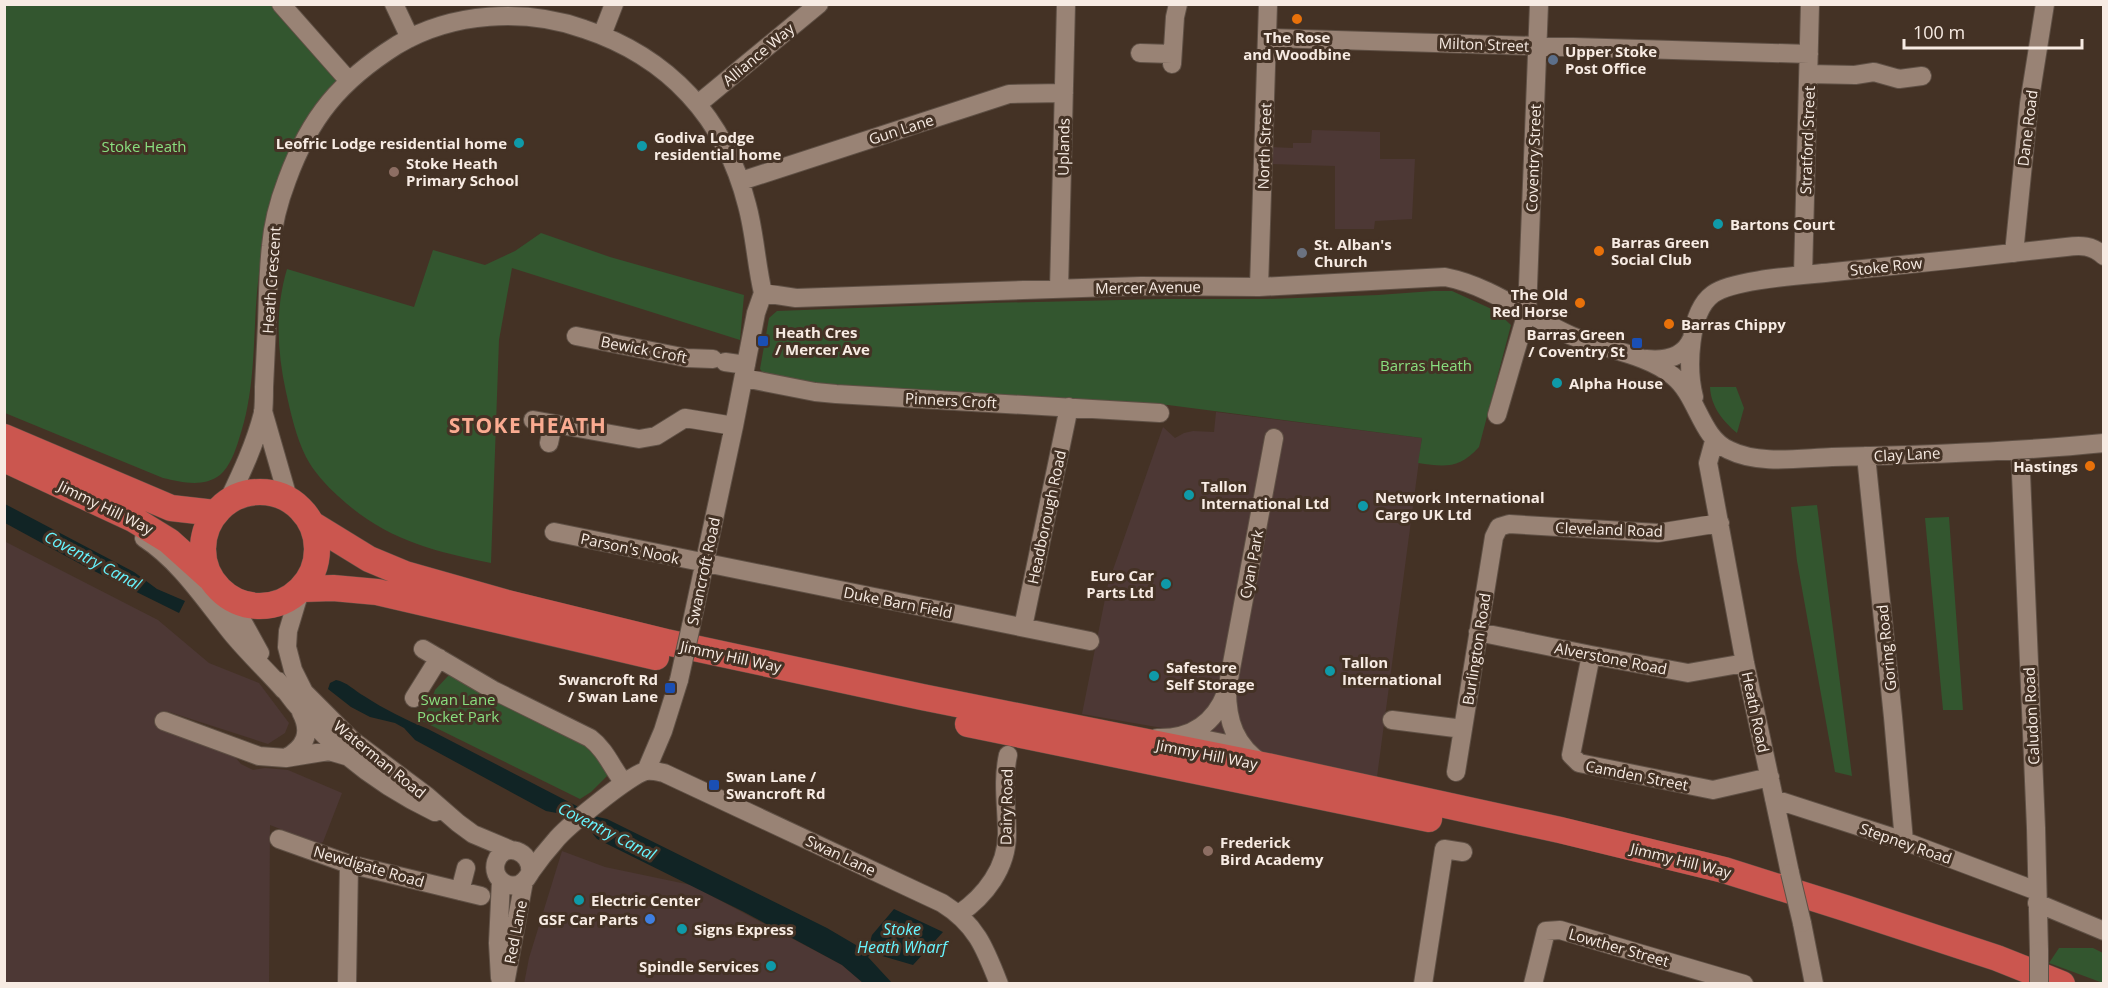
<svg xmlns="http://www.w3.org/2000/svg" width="2108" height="988" font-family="'Open Sans',sans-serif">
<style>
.industrial{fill:#4d3835}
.green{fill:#33562f}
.water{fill:#112425}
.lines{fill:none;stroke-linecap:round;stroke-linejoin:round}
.minor-casing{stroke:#5f5045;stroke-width:20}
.highway-casing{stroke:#5f5045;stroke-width:27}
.minor{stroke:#998375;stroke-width:18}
.highway{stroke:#cb564f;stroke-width:26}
.minor-bridge-casing{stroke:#5f5045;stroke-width:20;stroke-linecap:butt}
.minor-bridge{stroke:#998375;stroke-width:18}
.food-dot{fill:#e8710a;stroke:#443225;stroke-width:2}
.service-dot{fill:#5c6f8a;stroke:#443225;stroke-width:2}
.culture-dot{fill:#0f9aa8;stroke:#443225;stroke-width:2}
.education-dot{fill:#8d6e63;stroke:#443225;stroke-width:2}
.worship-dot{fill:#6b7280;stroke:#443225;stroke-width:2}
.transit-dot{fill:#1a4fb4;stroke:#443225;stroke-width:2}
.shop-dot{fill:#3f7fe0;stroke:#443225;stroke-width:2}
.labels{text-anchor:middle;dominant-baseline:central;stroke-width:6;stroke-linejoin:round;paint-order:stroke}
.poi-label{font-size:15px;font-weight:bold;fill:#f7ebe3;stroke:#443225;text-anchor:start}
.street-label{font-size:15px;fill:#f7ebe3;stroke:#443225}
.park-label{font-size:15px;fill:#89df7f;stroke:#443225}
.water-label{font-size:16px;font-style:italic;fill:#67f5ff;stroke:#443225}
.district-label{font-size:21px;font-weight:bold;letter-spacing:1.5px;fill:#faab91;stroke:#443225}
</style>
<rect width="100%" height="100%" fill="#443225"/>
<path class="industrial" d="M1312 130 1380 132V159H1415L1412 219 1375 221 1374 229H1335V166L1270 164 1271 147 1293 148V143H1311Z
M1216 412 1422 438 1377 777 1276 759 1231 740 1082 714 1108 584 1163 427 1175 438 1184 433 1193 431 1214 432Z
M4 541 158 620 209 663 259 683 289 723 285 733 268 744 166 711 159 728 235 757 241 764 253 770 265 768 288 770 342 793 323 842 318 844 270 825 269 983H5Z
M562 851 605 867 691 885 842 965 863 983 524 984 529 958Z"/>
<path class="green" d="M4 5H274L341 81C323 119 305 158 287 196 280 212 268 229 264 246 249 310 261 375 239 439 235 452 230 466 220 475 203 488 181 482 163 478L5 413Z
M541 233 610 257 744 295 740 340 512 268 499 340 491 563C432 551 384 539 338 496 326 485 314 472 306 457 296 437 291 414 286 392 277 351 275 309 287 269L414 307 433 250 485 265 515 251Z
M1433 291H1452L1496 311 1511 325 1479 447C1459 469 1445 467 1418 463L1422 438 1168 405 820 386 765 376 760 369 769 318 777 311 990 303 1161 299H1267L1378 295Z
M1710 387H1736L1744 408 1737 433C1723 421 1711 407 1710 387Z
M1817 505 1852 776 1835 772 1797 561 1791 507Z
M1949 517 1963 710H1943L1925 518Z
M448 676H456L594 749 606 764 607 776 591 792 580 799 416 718 428 709 435 690Z
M2059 948H2093L2103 953V983L2049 963Z"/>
<path class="water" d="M5 504 134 572 157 589 185 601 179 613 84 566 5 523Z
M336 680C347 682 355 691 364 696 384 709 406 720 428 729L598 817 607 819 827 928 861 948 869 945 872 935 894 909 943 932 913 965 872 953 868 957 892 983H863L842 965 744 912 597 839 588 828 562 814 546 811 415 740 404 728 395 723 370 717 351 707 328 689 330 683Z"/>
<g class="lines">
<defs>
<path id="minor" d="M281 4 349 81
M394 4 410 38
M602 35 614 4
M1267 38 1809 54
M1140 53 1172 54
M1172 64 1175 17 1178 4
M1809 74 1855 75 1874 72 1899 79 1922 76
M698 104 819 4
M741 181 1009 94 1064 93
M2014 253 2029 104 2045 4
M1803 275 1810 4
M1259 287 1268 4
M1059 289 1066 4
M763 293 796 298 1141 286 1259 287 1445 277C1492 286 1530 318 1572 336 1604 350 1645 353 1673 376 1698 396 1700 437 1729 450 1759 465 1800 458 1832 457 1922 455 2014 452 2104 443
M576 336 687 358 713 359
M1646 359C1665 361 1684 358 1692 338
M725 362 746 365
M744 378 815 392 836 394 1160 413
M1694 397C1687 370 1688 312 1713 294 1733 279 1807 275 1834 272 1911 264 1989 256 2066 247 2081 245 2092 245 2104 256
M263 411 288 498
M1497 415 1527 312 1539 4
M533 420 639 439 656 436 685 418 734 426
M1714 441 1708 463 1745 663 1790 873
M549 443 553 424
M2020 450 2036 828 2039 951
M1866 456 1893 717 1904 841
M228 501C242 472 255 444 263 413 264 405 264 396 264 387 265 366 266 345 267 324 268 298 268 272 271 246 273 223 279 201 287 180 310 117 340 81 397 45 452 12 525 8 584 29 669 57 725 118 747 205 755 234 756 264 763 293
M554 532 1090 641
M144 538C181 562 206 602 234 636 250 655 268 672 284 690
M300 591 288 631 287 647 293 670 304 692 352 740 427 796 458 823 473 834 511 850
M222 593 239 615 260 653
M691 626 734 426 756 313 763 293
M1023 627 1069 407
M1478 632 1591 655 1688 673 1745 663
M423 649 493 690 590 738C606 750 612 768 624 783
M1591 655 1571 755 1579 763 1713 790 1770 777
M278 681C318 737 372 782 435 812
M414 698 439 658
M301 712C312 733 305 747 286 758L329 751 346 756
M1392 720 1463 729
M164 721 259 756 286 758
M1183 735 1232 745 1248 753
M1157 738C1191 739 1214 724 1226 693
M1263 764C1235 746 1227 721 1227 690L1274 438
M646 771 663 731 679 680
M1456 772 1494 537 1499 527 1509 524 1658 533 1720 523
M1774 799 1904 841 2037 891
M279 839 349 864 481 896
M530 873C533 851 503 840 496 862 491 879 511 893 524 881 528 878 529 874 532 870 539 860 547 850 555 841 565 828 632 773 646 771 652 770 659 772 664 773L942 903C976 924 985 948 999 984
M460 891 466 868
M2037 903 2104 931
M959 914C985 896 1007 868 1007 834 1007 807 1002 782 1008 755
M1802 923 1814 984
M500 978 498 943 501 881
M347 984 349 864
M505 984 524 881
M1423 984 1444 849 1463 852
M1533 984 1546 931 1560 930 1744 984"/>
<path id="highway" d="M4 437 171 508 215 513
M4 459 133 519 169 541 209 577
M203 549a57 57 0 1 1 114 0a57 57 0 1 1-114 0Z
M312 524 369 559 405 574 507 603 666 642 922 697 1267 766 1560 830 1724 870 1845 908 1997 958 2062 984
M303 589 333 588 377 592 656 657
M968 724 1429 819"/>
</defs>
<use href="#minor" class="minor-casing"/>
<use href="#highway" class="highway-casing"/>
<use href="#minor" class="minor"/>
<use href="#highway" class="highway"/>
<defs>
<path id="minor-bridge" d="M679 680 691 626
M1790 873 1802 923
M2039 951V984"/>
</defs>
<use href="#minor-bridge" class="minor-bridge-casing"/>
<use href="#minor-bridge" class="minor-bridge"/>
</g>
<g class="food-dot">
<circle cx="1297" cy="19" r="6"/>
<circle cx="1599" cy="251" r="6"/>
<circle cx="1580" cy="303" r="6"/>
<circle cx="1669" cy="324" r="6"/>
<circle cx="2090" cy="466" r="6"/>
</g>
<circle class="service-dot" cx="1553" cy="60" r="6"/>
<g class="culture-dot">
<circle cx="519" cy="143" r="6"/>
<circle cx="642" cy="146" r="6"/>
<circle cx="1718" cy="224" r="6"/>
<circle cx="1557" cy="383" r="6"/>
<circle cx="1189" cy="495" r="6"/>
<circle cx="1363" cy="506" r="6"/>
<circle cx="1166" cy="584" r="6"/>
<circle cx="1330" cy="671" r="6"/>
<circle cx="1154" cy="676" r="6"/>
<circle cx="579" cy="900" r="6"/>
<circle cx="682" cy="929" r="6"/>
<circle cx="771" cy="966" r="6"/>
</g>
<g class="education-dot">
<circle cx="394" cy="172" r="6"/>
<circle cx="1208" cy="851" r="6"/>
</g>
<circle class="worship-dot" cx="1302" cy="253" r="6"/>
<g class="transit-dot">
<rect x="757" y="335" width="12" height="12" rx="3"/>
<rect x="1631" y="337" width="12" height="12" rx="3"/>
<rect x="664" y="682" width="12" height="12" rx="3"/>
<rect x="708" y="779" width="12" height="12" rx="3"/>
</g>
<circle class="shop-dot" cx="650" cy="919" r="6"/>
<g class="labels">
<g class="poi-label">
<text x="1297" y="37" text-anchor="middle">The Rose<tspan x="1297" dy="17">and Woodbine</tspan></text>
<text x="1565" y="51">Upper Stoke<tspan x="1565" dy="17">Post Office</tspan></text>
<text x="654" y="137">Godiva Lodge<tspan x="654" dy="17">residential home</tspan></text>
<text x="507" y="143" text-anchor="end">Leofric Lodge residential home</text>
<text x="406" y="163">Stoke Heath<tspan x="406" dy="17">Primary School</tspan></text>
<text x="1730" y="224">Bartons Court</text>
<text x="1611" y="242">Barras Green<tspan x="1611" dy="17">Social Club</tspan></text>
<text x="1314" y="244">St. Alban's<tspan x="1314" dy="17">Church</tspan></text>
<text x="1568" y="294" text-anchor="end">The Old<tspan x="1568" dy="17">Red Horse</tspan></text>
<text x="1681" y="324">Barras Chippy</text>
<text x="775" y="332">Heath Cres<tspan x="775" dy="17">/ Mercer Ave</tspan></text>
<text x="1625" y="334" text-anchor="end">Barras Green<tspan x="1625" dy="17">/ Coventry St</tspan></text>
<text x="1569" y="383">Alpha House</text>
<text x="2078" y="466" text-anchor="end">Hastings</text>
<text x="1201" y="486">Tallon<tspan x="1201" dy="17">International Ltd</tspan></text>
<text x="1375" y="497">Network International<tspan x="1375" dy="17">Cargo UK Ltd</tspan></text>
<text x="1154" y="575" text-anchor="end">Euro Car<tspan x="1154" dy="17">Parts Ltd</tspan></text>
<text x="1342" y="662">Tallon<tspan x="1342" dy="17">International</tspan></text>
<text x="1166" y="667">Safestore<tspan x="1166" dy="17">Self Storage</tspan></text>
<text x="658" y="679" text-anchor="end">Swancroft Rd<tspan x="658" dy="17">/ Swan Lane</tspan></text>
<text x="726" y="776">Swan Lane /<tspan x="726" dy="17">Swancroft Rd</tspan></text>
<text x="1220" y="842">Frederick<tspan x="1220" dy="17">Bird Academy</tspan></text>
<text x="591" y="900">Electric Center</text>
<text x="638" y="919" text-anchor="end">GSF Car Parts</text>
<text x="694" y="929">Signs Express</text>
<text x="759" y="966" text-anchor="end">Spindle Services</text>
</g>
<g class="street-label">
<text transform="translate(1484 44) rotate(2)">Milton Street</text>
<text transform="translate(758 54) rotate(-40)">Alliance Way</text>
<text transform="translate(2027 128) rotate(-83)">Dane Road</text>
<text transform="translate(901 129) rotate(-18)">Gun Lane</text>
<text transform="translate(1807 140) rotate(-88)">Stratford Street</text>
<text transform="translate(1264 146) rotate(-88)">North Street</text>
<text transform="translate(1063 147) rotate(-89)">Uplands</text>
<text transform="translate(1533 158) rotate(-88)">Coventry Street</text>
<text transform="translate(1886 266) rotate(-6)">Stoke Row</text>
<text transform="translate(271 280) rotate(-86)">Heath Crescent</text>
<text transform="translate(1148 287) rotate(-1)">Mercer Avenue</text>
<text transform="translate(644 349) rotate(11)">Bewick Croft</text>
<text transform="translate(951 400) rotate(3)">Pinners Croft</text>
<text transform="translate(1907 454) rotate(-3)">Clay Lane</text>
<text transform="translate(106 507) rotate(26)">Jimmy Hill Way</text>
<text transform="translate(1046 517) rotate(-78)">Headborough Road</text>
<text transform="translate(1609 529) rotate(2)">Cleveland Road</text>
<text transform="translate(630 548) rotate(12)">Parson's Nook</text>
<text transform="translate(1251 564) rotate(-79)">Cyan Park</text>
<text transform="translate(703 571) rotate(-78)">Swancroft Road</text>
<text transform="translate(898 602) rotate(11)">Duke Barn Field</text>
<text transform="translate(1886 648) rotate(-96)">Goring Road</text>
<text transform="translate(1476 649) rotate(-81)">Burlington Road</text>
<text transform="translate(731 656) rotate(12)">Jimmy Hill Way</text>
<text transform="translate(1611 658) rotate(11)">Alverstone Road</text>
<text transform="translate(1756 712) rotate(78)">Heath Road</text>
<text transform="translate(2031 716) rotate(-93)">Caludon Road</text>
<text transform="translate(1207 754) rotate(11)">Jimmy Hill Way</text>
<text transform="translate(380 759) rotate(39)">Waterman Road</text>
<text transform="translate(1637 775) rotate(11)">Camden Street</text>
<text transform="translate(1006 807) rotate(-89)">Dairy Road</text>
<text transform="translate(1906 843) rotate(19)">Stepney Road</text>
<text transform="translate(841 855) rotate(25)">Swan Lane</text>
<text transform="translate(1681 860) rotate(14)">Jimmy Hill Way</text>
<text transform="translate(369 866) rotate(16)">Newdigate Road</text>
<text transform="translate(515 932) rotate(-79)">Red Lane</text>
<text transform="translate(1619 947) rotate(16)">Lowther Street</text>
</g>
<g class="park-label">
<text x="144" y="146">Stoke Heath</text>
<text x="1426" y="365">Barras Heath</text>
<text x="458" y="699">Swan Lane<tspan x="458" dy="17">Pocket Park</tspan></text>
</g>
<g class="water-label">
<text transform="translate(93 560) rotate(28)">Coventry Canal</text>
<text transform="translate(607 831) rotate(27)">Coventry Canal</text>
<text x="902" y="929">Stoke<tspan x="902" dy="18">Heath Wharf</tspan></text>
</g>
<g class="district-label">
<text x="528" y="425">STOKE HEATH</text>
</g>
</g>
<rect width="2108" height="988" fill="none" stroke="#f7ebe3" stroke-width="12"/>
<path d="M1904 39v9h178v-9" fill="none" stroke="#f7ebe3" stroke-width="3"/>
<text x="1913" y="39" font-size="18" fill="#f7ebe3" stroke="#443225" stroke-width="4.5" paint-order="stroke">100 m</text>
</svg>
